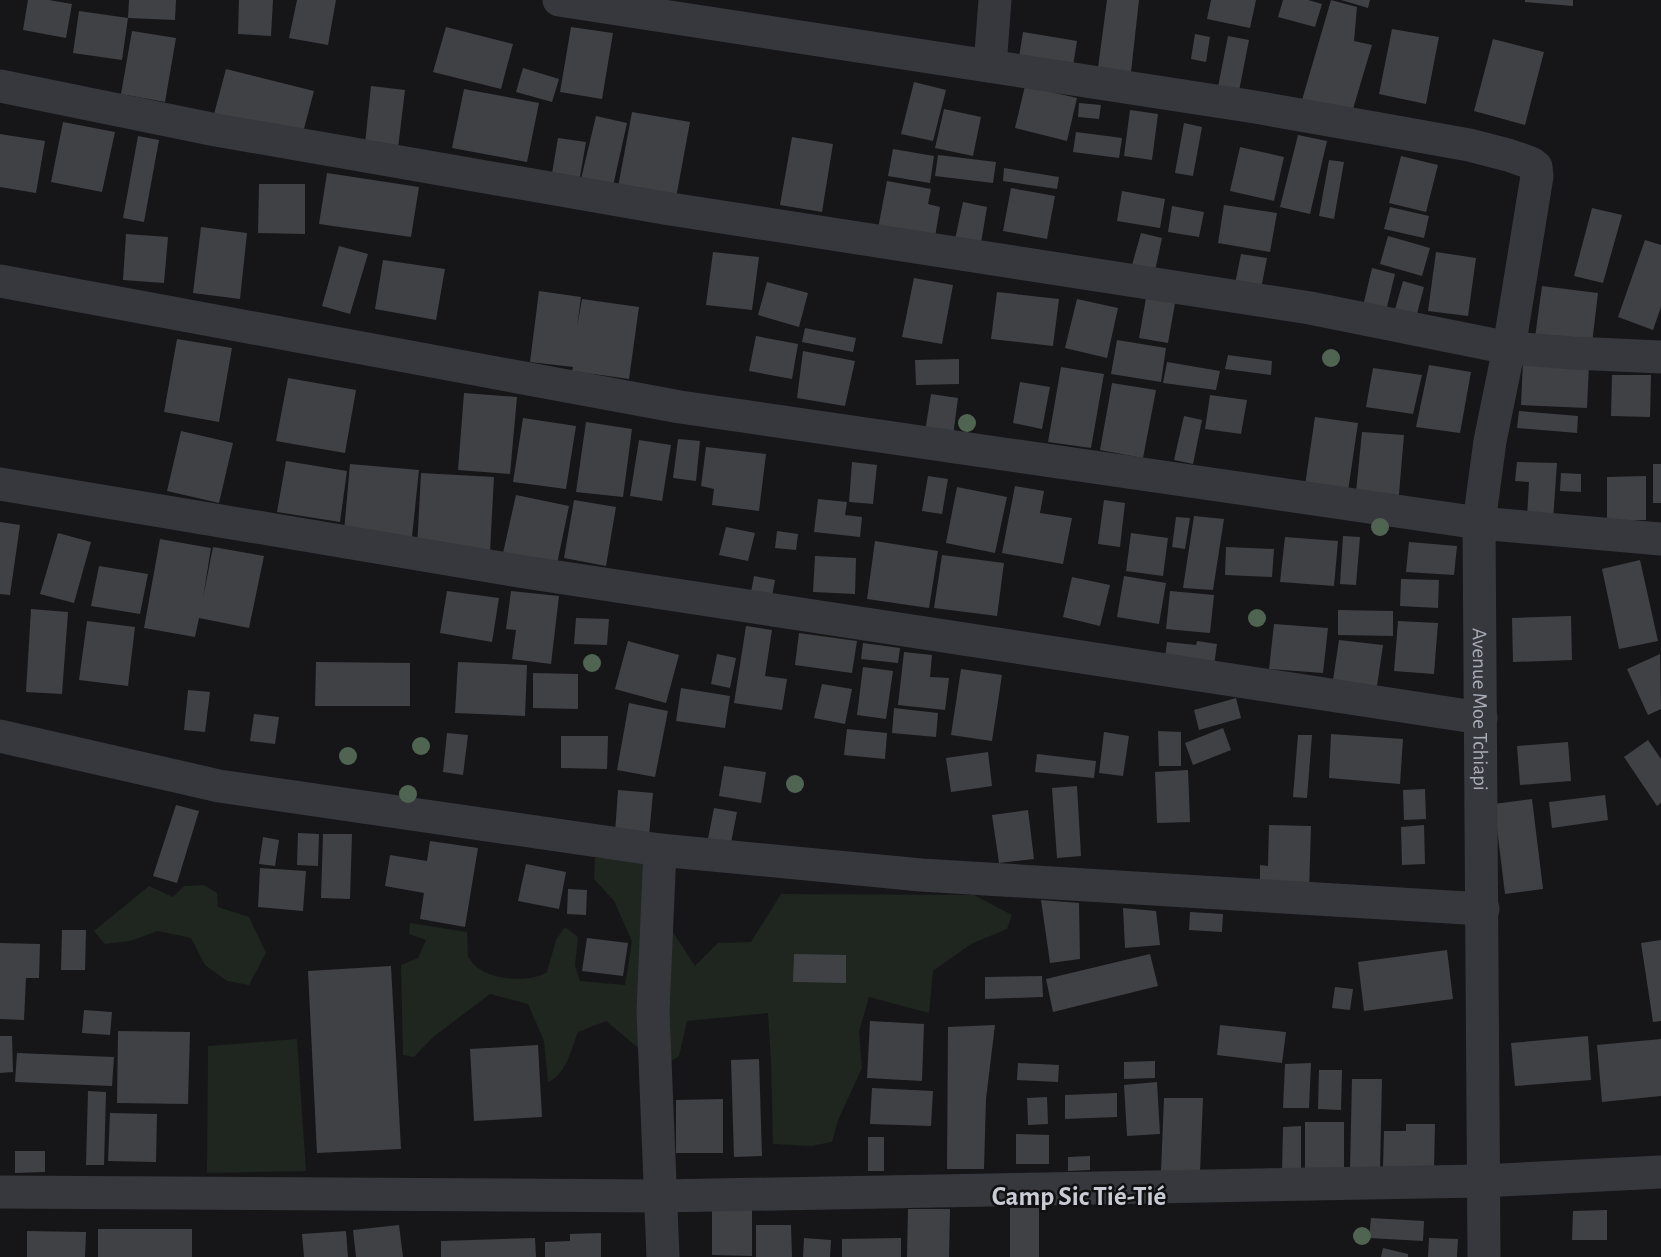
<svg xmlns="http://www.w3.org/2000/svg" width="1661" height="1257" font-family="'Alegreya Sans',sans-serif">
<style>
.green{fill:#1e261f}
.building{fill:#404145}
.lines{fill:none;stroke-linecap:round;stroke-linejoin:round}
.minor{stroke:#37383d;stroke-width:33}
.tree{fill:#506452}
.labels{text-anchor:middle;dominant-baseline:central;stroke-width:5;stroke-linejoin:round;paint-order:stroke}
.street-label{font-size:21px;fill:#a8adb8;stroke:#111113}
.district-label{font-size:27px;font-weight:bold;fill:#c9ccd4;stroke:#111113}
</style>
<rect width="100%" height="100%" fill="#161618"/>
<path class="green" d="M654 856 648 1060 636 1046 606 1021 578 1032C571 1049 567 1074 548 1082L544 1041 528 1004 490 994 432 1038 414 1057 403 1055 401 965 418 958 426 940 409 934 410 923 467 932 468 957C471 961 474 965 478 968 494 980 529 983 547 972L556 940 565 927 578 937 575 966 580 981 625 985 632 941 614 901 594 879 595 858Z
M204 885 217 893 218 907 249 917 266 953 249 985 227 981 205 965 191 938 158 931 130 941 105 944 94 931 149 886 173 897 184 886Z
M781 894 974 895 1012 915 1007 929 971 944 933 971 929 1013 869 997 859 1032 862 1068 838 1120 832 1142 811 1146 773 1144 771 1062 768 1013 687 1021 679 1056 665 1065 671 929 695 966 718 943 751 942Z
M297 1039 306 1171 207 1173 208 1046Z"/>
<path class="building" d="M28 0H49L72 4 66 38 23 30Z
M129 0H176L175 20 128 18Z
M239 0H273L271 36 238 34Z
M297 0H336L328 45 289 38Z
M1107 0H1139L1131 72 1098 68Z
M1211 0H1256L1250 28 1207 19Z
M1283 0H1308L1322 4 1315 27 1278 17Z
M1331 0 1357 7 1354 41 1372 45 1350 119 1300 107Z
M1341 0H1370L1368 8Z
M1525 0H1573V6L1525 2Z
M79 11 128 18 122 60 73 53Z
M446 27 513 44 501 89 433 72Z
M571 27 613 33 602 99 560 92Z
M1392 29 1439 37 1426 104 1379 94Z
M132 31 176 38 165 102 121 94Z
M1023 32 1077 41 1073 66 1019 57Z
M1195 34 1210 37 1206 62 1191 59Z
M1228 36 1249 40 1239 91 1218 87Z
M1493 39 1544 52 1525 125 1474 111Z
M523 68 559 79 552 102 516 92Z
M226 69 314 91 301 140 213 118Z
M914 82 946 90 933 141 901 134Z
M371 86 405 90 398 148 365 144Z
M1025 86 1077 98 1067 141 1015 128Z
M464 89 539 103 527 162 452 148Z
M1079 103 1101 105 1099 119 1078 117Z
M944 109 981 117 973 156 935 148Z
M1130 110 1158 114 1152 160 1124 156Z
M632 112 690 122 676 198 618 187Z
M596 116 627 123 613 186 581 179Z
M63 122 115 132 102 192 51 182Z
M1184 123 1202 127 1193 176 1175 173Z
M1076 132 1122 138 1119 158 1073 152Z
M0 134 45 141 36 193 0 187Z
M1298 135 1327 141 1310 214 1280 207Z
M138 136 159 140 144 222 123 218Z
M792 137 833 144 822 212 780 205Z
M558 138 586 142 578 188 550 185Z
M1240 147 1284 157 1274 201 1230 191Z
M893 149 934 156 930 183 888 176Z
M938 155 996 162 993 183 935 176Z
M1401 156 1438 165 1426 212 1389 203Z
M1329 160 1344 162 1334 219 1319 216Z
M1004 168 1059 177 1057 189 1003 181Z
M327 173 419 187 411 237 319 224Z
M887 181 931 189 928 204 940 207 934 243 877 234Z
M259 184H305V234L258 233Z
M1011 188 1055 196 1047 239 1003 231Z
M1122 191 1165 199 1160 228 1117 221Z
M963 202 987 207 980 249 954 244Z
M1224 205 1277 213 1270 252 1218 243Z
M1172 206 1204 212 1199 237 1168 232Z
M1390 207 1429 216 1424 238 1384 229Z
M1592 208 1622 215 1603 283 1574 276Z
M201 227 247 233 240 299 193 293Z
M1141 233 1162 238 1155 271 1132 265Z
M126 234 168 237 164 283 123 280Z
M1388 236 1430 248 1422 276 1380 264Z
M1645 240 1661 245V307L1653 330 1618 317Z
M339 246 368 254 350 314 322 306Z
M713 252 759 257 752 310 706 305Z
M1436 252 1476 258 1468 316 1428 311Z
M1241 254 1267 258 1260 294 1234 289Z
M383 260 445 269 436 320 375 309Z
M1372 268 1395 274 1386 311 1363 306Z
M914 278 953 285 942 344 902 337Z
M1403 281 1424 287 1414 325 1392 320Z
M767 282 808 293 799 327 758 315Z
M1542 286 1598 293 1591 352 1534 345Z
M539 291 581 297 577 327 582 299 639 307 629 379 572 371 573 367 530 362Z
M997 292 1059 299 1053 346 991 339Z
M1146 298 1175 303 1168 343 1139 338Z
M1077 299 1118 308 1107 358 1065 348Z
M805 328 856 338 853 352 802 342Z
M756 336 798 344 792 379 749 371Z
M177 339 232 348 219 422 164 412Z
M1117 340 1166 348 1161 382 1111 374Z
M803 351 855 361 845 406 797 398Z
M1228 355 1272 361 1271 375 1225 369Z
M959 359V384L916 385 915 360Z
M1523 361 1589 364 1587 408 1521 405Z
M1167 362 1220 371 1216 390 1163 383Z
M1429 365 1471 372 1460 433 1416 427Z
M1061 367 1104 374 1091 448 1048 442Z
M1373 368 1422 375 1413 414 1366 407Z
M1612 375H1651L1650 417 1611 416Z
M288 378 356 390 345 453 276 441Z
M1020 382 1050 387 1042 429 1013 423Z
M1112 383 1156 390 1143 458 1100 450Z
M464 393 517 397 510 474 458 470Z
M931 394 958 398 953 436 925 432Z
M1210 395 1247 400 1241 434 1205 429Z
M1519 411 1578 416 1577 433 1517 428Z
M1184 416 1202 420 1193 464 1174 460Z
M1315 417 1358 423 1347 498 1304 492Z
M523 418 576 426 566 489 513 482Z
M586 422 632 429 623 497 576 492Z
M181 431 233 443 219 503 167 491Z
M1362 432 1404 435 1398 506 1355 502Z
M678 439 700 441 696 481 673 478Z
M639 440 671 445 662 501 630 496Z
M706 447 766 454 759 511 712 505 714 489 701 486Z
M286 461 347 471 340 522 277 512Z
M852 462 877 465 873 504 849 502Z
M1517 462 1557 463 1553 520 1527 518 1529 482 1515 481Z
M350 464 419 470 412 537 344 531Z
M1653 464H1661V503H1653Z
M421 473 494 477 490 552 417 548Z
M1561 473 1581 474V492L1560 491Z
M928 476 948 479 942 514 922 511Z
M1646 476V520H1607V477Z
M1015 486 1044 491 1040 513 1072 518 1063 564 1002 553Z
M957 487 1007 497 995 553 946 543Z
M516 495 569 506 557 564 503 553Z
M818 499 847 502 845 515 862 517 860 537 814 532Z
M574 500 616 507 606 566 564 558Z
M1104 500 1125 503 1120 547 1098 544Z
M1194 516 1224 519 1213 590 1183 588Z
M1176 517 1190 518 1185 549 1172 547Z
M0 522 20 525 10 595 0 594Z
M726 527 755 533 748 561 719 555Z
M777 531 798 534 796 550 775 548Z
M58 533 91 542 74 603 40 594Z
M1131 533 1168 538 1163 576 1126 571Z
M1343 536 1360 537 1356 585 1340 584Z
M1285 537 1338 541 1334 586 1280 582Z
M160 539 211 548 203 598 213 547 264 556 249 628 199 618 195 637 144 628Z
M875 541 938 551 929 608 867 599Z
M1409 542 1457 546 1454 575 1406 572Z
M1226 547 1274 549 1272 577 1225 575Z
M942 555 1004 563 997 616 934 608Z
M815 556 856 558 855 594 813 592Z
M1640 560 1658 641 1619 649 1602 569Z
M99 566 148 574 140 614 91 606Z
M754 576 775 580 770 607 749 603Z
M1124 576 1166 583 1159 624 1117 617Z
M1072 577 1110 585 1100 626 1063 617Z
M1401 579 1439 580 1438 608 1400 606Z
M447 591 499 598 492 642 440 633Z
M511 591 559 596 551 664 512 659 516 630 506 629Z
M1170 591 1214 595 1210 633 1166 629Z
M31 609 68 612 62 694 26 692Z
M1338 610 1393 611V636L1338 635Z
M1571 616 1572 660 1513 662 1512 618Z
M576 618 609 619 607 645 574 644Z
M87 621 135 627 128 686 79 680Z
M1398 621 1438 623 1434 674 1394 671Z
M1274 624 1328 628 1323 673 1269 669Z
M746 626 772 630 765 676 787 679 782 710 734 703Z
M799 633 857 641 852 673 795 665Z
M1339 640 1383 645 1376 693 1332 687Z
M628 641 679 655 666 703 615 689Z
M1197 641 1217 644 1213 673 1164 666 1167 642 1196 645Z
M863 643 900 648 898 663 861 659Z
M904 652 932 655 930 677 949 678 945 710 898 705Z
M717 654 736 658 730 688 711 684Z
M1660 654 1661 709 1648 715 1627 669Z
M316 662 410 663V706H315Z
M458 662 527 665 525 716 455 713Z
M863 667 893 671 886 719 857 715Z
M961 669 1002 675 992 741 951 735Z
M533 673 578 674V709L533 708Z
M822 684 852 689 845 724 814 718Z
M681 688 730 696 725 728 676 721Z
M188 690 210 692 205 732 184 730Z
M1236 698 1241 718 1199 730 1194 710Z
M629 703 668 711 655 777 617 770Z
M894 708 938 713 936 737 892 733Z
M254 714 279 717 275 744 250 741Z
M1223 728 1231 750 1193 765 1185 743Z
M847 729 887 733 885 759 844 755Z
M1158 731 1181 732V766H1159Z
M1104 732 1129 736 1123 776 1099 773Z
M447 733 468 735 463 775 443 772Z
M1331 734 1403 739 1400 784 1329 778Z
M1298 735H1312L1307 798 1293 797Z
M561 736H608L607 769 561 768Z
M1648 740 1661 759V803L1657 806 1624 757Z
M1568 742 1571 781 1520 785 1517 746Z
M988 752 992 786 951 792 946 758Z
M1037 754 1096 761 1094 778 1035 772Z
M724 766 766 772 761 803 719 796Z
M1188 770 1190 822 1157 823 1155 772Z
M1077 786 1081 856 1057 858 1052 788Z
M1425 789 1426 819 1404 820 1403 790Z
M618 790 653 793 649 836 615 833Z
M1605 795 1608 820 1552 828 1549 802Z
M1532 799 1543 889 1505 894 1494 804Z
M176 805 199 811 177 883 153 876Z
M714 808 737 812 730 848 707 844Z
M1028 810 1034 859 999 863 992 815Z
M1269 825 1311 826 1309 893 1260 885V865L1268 866Z
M1424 825 1425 864 1402 865 1401 827Z
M298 833 319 834 318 866 297 865Z
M323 834H352L350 899 321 898Z
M263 837 279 840 275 866 259 864Z
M430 841 478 848 465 927 420 919 424 893 385 886 390 855 427 861Z
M526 864 566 872 559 909 518 901Z
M260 868 306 871 303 911 258 907Z
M568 889 587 890 586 915 567 914Z
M1041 900 1079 903 1080 959 1050 963Z
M1123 908 1156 911 1160 945 1125 948Z
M1190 912 1223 914 1222 932 1189 930Z
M62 930H86L85 970H61Z
M587 938 628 943 623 976 582 971Z
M1661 940V1021L1653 1022 1641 943Z
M0 943 40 944 39 978H26L24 1020 0 1019Z
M1447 950 1453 999 1364 1011 1358 962Z
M794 954 846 955V983L793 982Z
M1150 954 1158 986 1053 1012 1046 979Z
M391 966 401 1149 317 1153 308 971Z
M1042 976 1043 997 985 999V977Z
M1335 987 1353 989 1350 1010 1332 1008Z
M84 1010 112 1012 110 1035 82 1033Z
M870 1021 924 1024 922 1081 867 1078Z
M995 1025 986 1099 984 1169H947L948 1027Z
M1220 1025 1286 1032 1282 1063 1217 1055Z
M118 1031 190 1032 188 1104 117 1103Z
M0 1036H12L13 1072 0 1073Z
M1588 1036 1591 1080 1515 1086 1511 1043Z
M1661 1039V1096L1602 1102 1597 1045Z
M538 1045 542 1117 474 1121 470 1049Z
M17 1053 114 1057 112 1086 15 1082Z
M759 1059 762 1156 734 1157 731 1060Z
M1155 1061V1078L1124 1079V1062Z
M1018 1063 1059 1065 1058 1082 1017 1080Z
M1311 1063 1309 1108H1283L1285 1064Z
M1319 1070H1342L1341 1110 1318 1109Z
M1352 1079H1382L1380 1170H1350Z
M1157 1082 1160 1134 1127 1136 1124 1085Z
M872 1088 933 1091 931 1126 870 1124Z
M88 1091 106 1092 104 1165H86Z
M1117 1093V1117L1065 1119V1095Z
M1047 1097 1048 1124 1028 1125 1027 1098Z
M1164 1098H1203L1200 1172 1161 1171Z
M723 1099V1153H676V1100Z
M110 1113 157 1114 156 1162 108 1161Z
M1305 1122H1344V1174H1305Z
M1406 1124H1435L1434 1169 1383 1168 1384 1131H1406Z
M1301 1126V1172H1282L1283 1127Z
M1016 1134 1049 1135V1164H1016Z
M868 1137H884V1171H868Z
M15 1151H45V1172L15 1173Z
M1090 1156V1170L1068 1171V1157Z
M712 1203 752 1204V1256L712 1255Z
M1010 1208H1039V1257H1010Z
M908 1209H950L949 1257H907Z
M1607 1210V1240H1572L1573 1211Z
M1371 1218 1424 1221 1423 1241 1369 1238Z
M399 1225 403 1257H356L353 1230Z
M756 1225H791L792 1257H756Z
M98 1229H192V1257H98Z
M27 1231 86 1232 85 1257H27Z
M346 1231 348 1257H304L302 1234Z
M601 1233V1257H545V1242L570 1241V1234Z
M535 1238 536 1257H441V1241Z
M804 1238 831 1240 830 1257H803Z
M901 1238V1257H842V1239Z
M1429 1238 1458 1239 1457 1257H1428Z
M1383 1248 1408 1254V1257H1381Z"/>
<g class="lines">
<g class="minor">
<path id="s1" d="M559 0 1255 107 1380 129 1469 145 1508 155 1531 163 1536 167 1537 176 1509 348 1490 441 1479 523 1484 1257"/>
<path d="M990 66 995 0"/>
<path d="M0 86 216 130 664 208 1310 308 1509 348 1573 353 1661 357"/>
<path d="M0 281 680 407 1479 523 1661 539"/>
<path d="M0 484 525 572 1481 718"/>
<path d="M0 736 219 786 660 850 921 875 1483 909"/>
<path d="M660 850 653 1011 663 1257"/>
<path d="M0 1192 660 1196 1482 1181 1661 1172"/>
</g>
</g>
<g class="tree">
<circle cx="1331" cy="358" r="9"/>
<circle cx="967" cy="423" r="9"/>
<circle cx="1380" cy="527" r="9"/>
<circle cx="1257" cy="618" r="9"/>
<circle cx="592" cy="663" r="9"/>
<circle cx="421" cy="746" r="9"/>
<circle cx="348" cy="756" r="9"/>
<circle cx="795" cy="784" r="9"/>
<circle cx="408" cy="794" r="9"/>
<circle cx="1362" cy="1236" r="9"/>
</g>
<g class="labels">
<g class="street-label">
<text stroke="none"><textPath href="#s1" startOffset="1540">Avenue Moe Tchiapi</textPath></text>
</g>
<g class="district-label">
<text x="1079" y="1196">Camp Sic Tié-Tié</text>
</g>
</g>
</svg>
